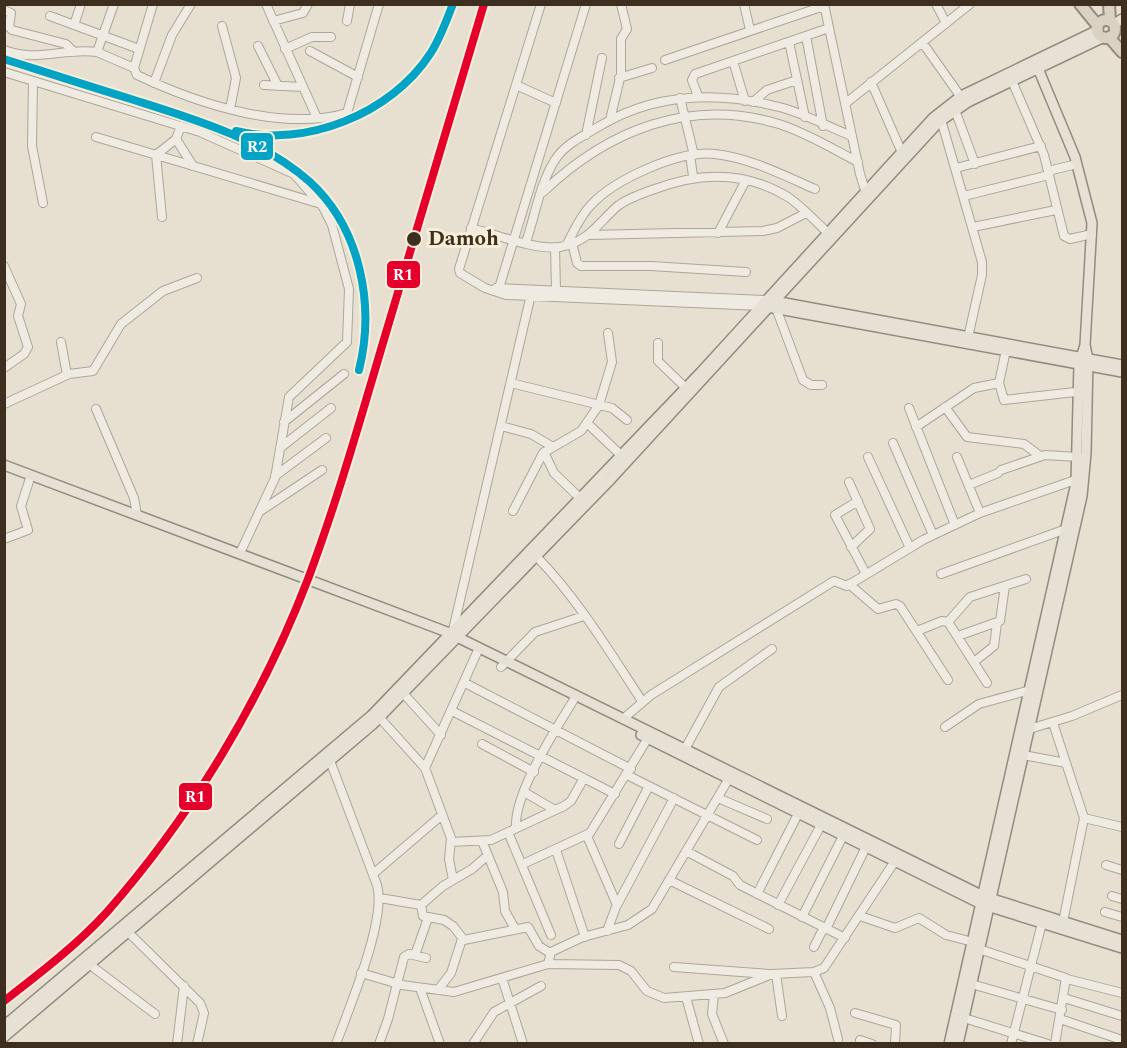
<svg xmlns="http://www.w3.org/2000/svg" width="1127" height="1048" font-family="Spectral,serif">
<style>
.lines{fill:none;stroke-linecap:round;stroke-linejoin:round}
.minor-casing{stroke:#ada599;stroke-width:10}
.major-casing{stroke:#928b80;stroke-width:12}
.highway-casing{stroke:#928b80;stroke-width:14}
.minor{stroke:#efebe3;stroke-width:8}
.major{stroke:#e6e1d4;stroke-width:9}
.highway{stroke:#dad1c2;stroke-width:10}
.rail-1-casing{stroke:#f7eed8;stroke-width:12}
.rail-2-casing{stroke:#f7eed8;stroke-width:12}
.rail-1{stroke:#e4002b;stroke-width:8}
.rail-2{stroke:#03a3c5;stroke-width:8}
.stop-dot{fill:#3d2e20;stroke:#f7eed8;stroke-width:2}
.labels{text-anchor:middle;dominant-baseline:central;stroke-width:6;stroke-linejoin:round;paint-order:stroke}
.stop-label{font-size:21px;font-weight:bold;fill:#3d2e20;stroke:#f7eed8;text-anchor:start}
.line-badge{stroke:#f7eed8;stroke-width:2}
.badge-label{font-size:16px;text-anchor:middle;font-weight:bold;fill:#fff}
</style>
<rect width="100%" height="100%" fill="#e7e0d1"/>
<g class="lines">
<defs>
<path id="minor" d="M114 4 97 52 134 68
M153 4 134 68 137 75C196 103 281 132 347 113L379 4
M266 4 317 118
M541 4 459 269 460 273 485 288 506 295 761 306
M744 4 750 30
M824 4 860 174 865 190 870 194
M936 4 946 23
M4 10 11 13 9 27 12 30 66 44 74 52
M50 16 139 49
M273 21 303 13 308 4
M347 21 350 4
M74 25 81 4
M222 26 236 78 230 109
M806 36 823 126
M789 42 805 117
M922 42 963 100
M258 46 278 86
M285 49 312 37H331
M4 50C36 63 66 47 97 52
M310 51 358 77
M665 60 824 6
M733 61 745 101
M4 72 200 132 294 174 323 207 332 225 349 289 347 342 289 397 275 478 240 553
M619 78 652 68
M33 81 32 146 43 203
M1012 81 1044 155 1064 236 1070 239 1092 234
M871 82 903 155
M154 83 172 35 191 4
M264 85 303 87
M516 85 556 103
M698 96 692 80 695 74 829 28
M680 98 694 155
M753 102 767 90 797 80
M846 103 970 4
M955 110 975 164
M940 116 982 262V275L967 342
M610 120 621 74V39L627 29 621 4
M586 135 602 58
M96 137 321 204
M176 139 193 166
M690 155 693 176
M956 168 1041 146
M1048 171 1077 164
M543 192C608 130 690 97 779 124 807 133 833 149 858 162
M964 196 1049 175
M162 217 156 155 176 139 181 126
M973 227 1056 210
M471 228C495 234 537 251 560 247 591 241 598 222 619 205 629 198 641 194 652 190 698 172 744 170 788 197 804 208 818 224 832 237
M718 233 746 180
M589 235 763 231 777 228 806 213
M526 242C535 216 540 183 555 160 564 145 583 136 598 127 654 93 717 91 779 107 804 113 828 127 852 136
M572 243 577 263 581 266H651L746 272
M567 244C574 231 580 216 591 205 615 179 679 150 715 154 750 158 783 175 815 189
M555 247 556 291
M4 266 21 304 18 316 28 347 24 354 4 368
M496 288 766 300
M499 288 586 4
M776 308 803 380 811 385H822
M61 342 67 375
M658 343V361L690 392
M1006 350 999 383 1004 400 1084 391
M511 383 612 408 627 420
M4 404 69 374 93 371 121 324 163 291 197 278
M945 407 967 437 1024 444 1040 456
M909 408 955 525
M96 409 134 498 137 515
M284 422 344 374
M587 423 625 459
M501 426 531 434 553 447
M916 427 974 388 999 383
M893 443 933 535
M280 448 331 408
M544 452 554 473 584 502
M868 457 910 548
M957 457 980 513
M1001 470 1045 455 1078 457
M275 476 326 438
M849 482 870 529 851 547
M969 485 998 473
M858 501 835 515 866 574
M513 511 543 453 581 431 599 405 612 362 608 333
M259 512 322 470
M4 539 28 530 21 506 31 475
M536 556C578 599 609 651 642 701
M941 574 1069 528
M849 584 878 609 896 604 900 606 948 680
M948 622 970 597 1026 579
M453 630 532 290
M917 631 942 621 948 622 987 683
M958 636 1000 621 1005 586
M974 662 994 646 997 623
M501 667 535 632 584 616
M465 683 631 769
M403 693 441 735
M452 711 615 794
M379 717 425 768 451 838 449 859 453 880
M623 719 651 695 834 581 847 586 923 540 980 513 1081 478
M1053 723 1084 818 1063 922
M945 727 979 704 1030 690
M1026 730 1072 716 1122 695
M482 744 534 772
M685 749 719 687 772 649
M1023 755 1066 763
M329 758 377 885C387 919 349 1008 336 1044
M425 768 479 648
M627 775 757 840
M524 792 555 810
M718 798 767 819
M1084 818 1122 827
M516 828C514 793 554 732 573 701
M508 832 551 935
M587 836 617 905
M482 841 503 892 505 911 515 929
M451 842 491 840 564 806 571 801 584 778
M619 844 649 786
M556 850 585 937
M686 851 733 876 740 885 845 938
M523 864 590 833 648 738
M1106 865 1122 870
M373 874 442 815
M669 880 769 929
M757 894 798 814
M1112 896 1122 899
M380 898 421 905 443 886 472 869 487 856
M421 905 423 916 444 920 453 926 464 940 528 927 539 946 550 953
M778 905 821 825
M1105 912 1122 917
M860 916 895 928 919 918 946 935 973 942
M802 917 843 836
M125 929 200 1003 204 1013 197 1044
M826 929 866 847
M607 931 616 907 674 798
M814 947 824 927
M979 949 1066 978 1055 1044
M415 955 428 918
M89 964 155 1014
M548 964 551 952 583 937 628 925 652 909 728 780
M674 967 769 974
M814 972 830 1008 838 1039
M361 973 402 985 454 992 548 964 619 965 631 971 647 991 664 998 725 993 772 974 814 972 824 968 895 861
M776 974 782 1016
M502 978 523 1044
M1067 979 1122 993
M968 983 1062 1010
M420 988 440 1044
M438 990 451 973 462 939
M714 994 712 1014 724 1044
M686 997 699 1044
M1064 998 1122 1016
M855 1013 896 1025 895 1044
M964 1018 1048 1044
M1060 1019 1122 1040
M860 1040 872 1044
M177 1044 184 986
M379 1044 388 1019 404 957 409 954 426 958
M473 1044 494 1012 541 986
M1011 1044 1042 923"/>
<path id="major" d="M1114 24 1122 19
M774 301 1122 365
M768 307 1122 372
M4 465 447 632 983 896 1122 940
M641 735 981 904 1122 948
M4 1026 372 715 701 372 933 118 961 96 1098 30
M4 1037 372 725 611 479 939 122 968 102 1104 37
M949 1044 1076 483 1079 364 1085 345
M958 1044 1082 496 1086 453 1088 359 1085 345 1092 223 1075 157 1037 66"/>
<path id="highway" d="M1080 4 1098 26
M1109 4 1110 21
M1097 29a9 9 0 1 1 18 0a9 9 0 1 1-18 0Z
M1109 37 1122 52"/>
</defs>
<use href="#minor" class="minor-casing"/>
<use href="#major" class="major-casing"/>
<use href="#highway" class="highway-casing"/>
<use href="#minor" class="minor"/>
<use href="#major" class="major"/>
<use href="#highway" class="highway"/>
<defs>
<path id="rail-1" d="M4 1001C39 974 77 945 107 912 192 815 262 699 308 579 338 499 361 417 385 336 418 225 451 115 484 4"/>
<path id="rail-2" d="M4 59C48 73 91 87 134 100 194 119 262 139 310 182 361 229 375 306 359 370
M236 131C305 148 391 114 430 54 440 39 446 21 453 4"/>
</defs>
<use href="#rail-1" class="rail-1-casing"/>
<use href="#rail-2" class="rail-2-casing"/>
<use href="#rail-1" class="rail-1"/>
<use href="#rail-2" class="rail-2"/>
</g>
<circle class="stop-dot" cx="414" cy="239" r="8"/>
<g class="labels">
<g class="stop-label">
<text x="428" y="239">Damoh</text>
</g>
</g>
<g class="line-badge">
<rect x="240" y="132" width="34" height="29" rx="6" fill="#03a3c5"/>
<rect x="386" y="260" width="35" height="29" rx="6" fill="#e4002b"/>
<rect x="178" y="782" width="35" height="29" rx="6" fill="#e4002b"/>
</g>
<g class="badge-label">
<text x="257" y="152">R2</text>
<text x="403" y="280">R1</text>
<text x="195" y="802">R1</text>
</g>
<rect width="1127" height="1048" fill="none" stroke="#3d2e20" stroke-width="12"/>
</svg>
